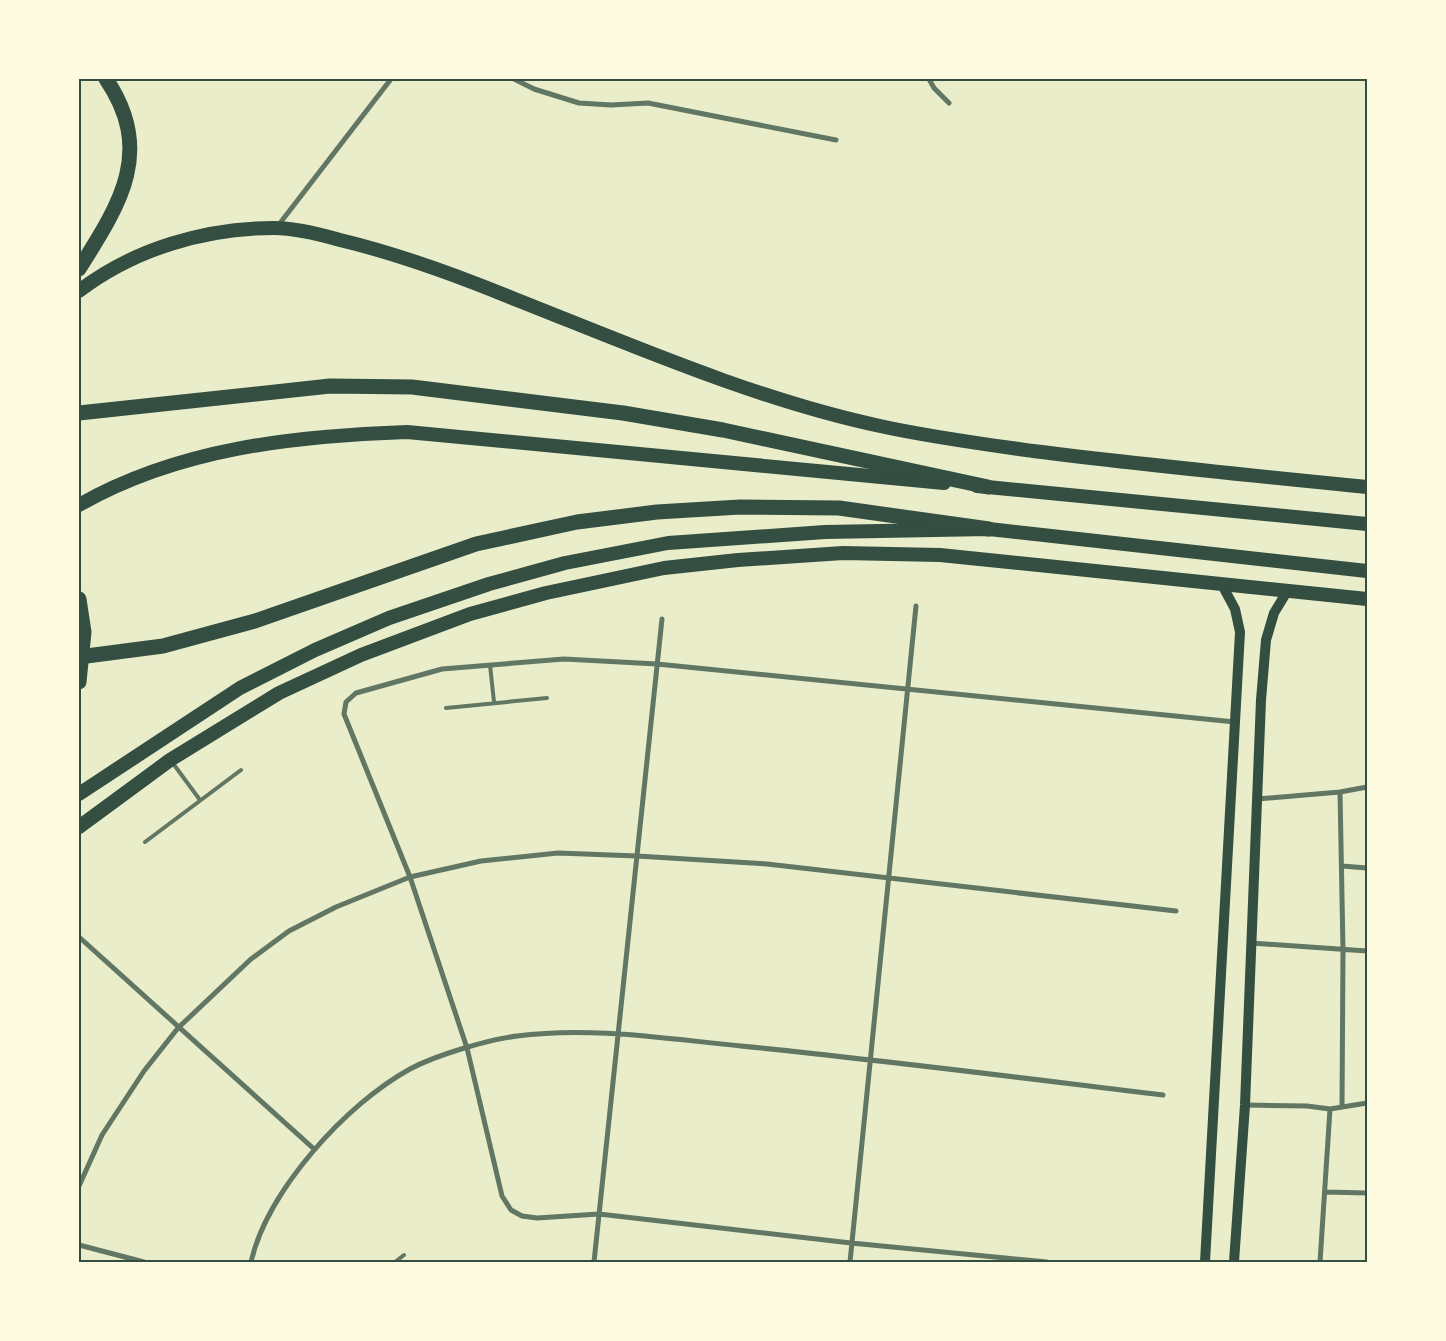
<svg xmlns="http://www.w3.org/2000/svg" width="1446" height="1341" font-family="'PT Sans Narrow',sans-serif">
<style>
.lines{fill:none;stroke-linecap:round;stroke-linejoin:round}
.service{stroke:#617663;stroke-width:4}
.minor{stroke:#617663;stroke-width:5}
.secondary{stroke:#344e41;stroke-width:10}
.trunk{stroke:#344e41;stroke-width:14}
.motorway{stroke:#344e41;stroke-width:15}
.neatline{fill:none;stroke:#344e41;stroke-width:2}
</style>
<rect width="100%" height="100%" fill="#e9edc9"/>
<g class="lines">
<path class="service" d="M490 665 494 702
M446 708 547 698
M172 762 200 800
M145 842 241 770
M395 1262 404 1255"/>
<path class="minor" d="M514 79 534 89 579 103 611 105 648 103 836 140
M929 79 934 88 949 103
M277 227 391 79
M1340 792 1343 950 1342 1107
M1257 799 1340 792 1367 787
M1342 866 1367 868
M79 937 314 1149
M1251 943 1367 951
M1245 1105 1307 1106 1330 1109 1367 1103
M79 1186 102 1135 144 1071 178 1028 251 959 289 931 336 907 410 877 481 861 558 853 637 856 767 864 1176 911
M1325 1192 1367 1193
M79 1245 144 1262
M251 1262C267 1191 346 1104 410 1069 436 1055 487 1040 517 1036 591 1026 668 1039 741 1046 882 1060 1022 1078 1163 1095
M594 1262 662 619
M850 1262 916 606
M1047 1262 851 1243 599 1214 537 1218 522 1216 511 1210 502 1196 467 1048 410 877 344 714 346 702 356 693 442 669 564 659 657 664 1235 722
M1320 1262 1330 1109"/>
<path class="secondary" d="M1205 1262 1240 632 1235 609 1221 583
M1234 1262 1245 1105 1261 700 1266 640 1274 613 1288 590"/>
<path class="trunk" d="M79 291C134 249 205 228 274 228 296 228 319 234 340 240 399 254 456 275 512 298 629 344 757 400 880 426 930 437 982 444 1033 451 1144 465 1256 476 1367 487
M977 486 1367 524
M79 505C179 448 294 436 407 432L944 483
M79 794 240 688 315 650 389 618 489 584 565 563 668 543 825 532 989 529 1367 571
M79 827 170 760 279 693 361 655 470 614 546 593 664 568 738 560 843 553 940 555 1367 599"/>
<path class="motorway" d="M79 269C120 204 155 151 106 79
M79 413 330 386 412 387 623 413 723 430 988 487
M79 599 84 632 79 682
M79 657 163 646 255 621 476 544 577 522 657 512 740 507 839 508 989 529"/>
</g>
<rect width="1446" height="1341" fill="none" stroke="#fefae0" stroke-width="160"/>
<rect x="80" y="80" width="1286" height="1181" class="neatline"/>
</svg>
